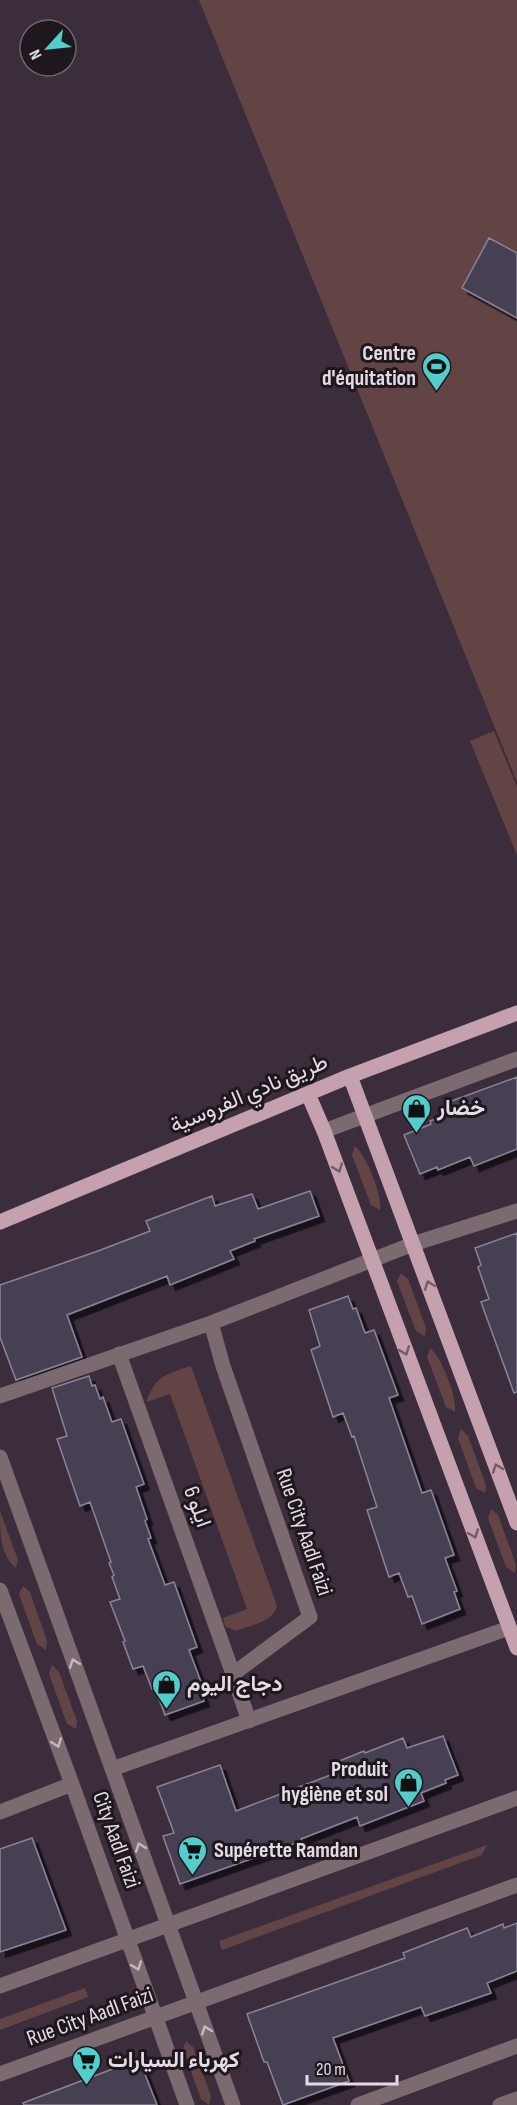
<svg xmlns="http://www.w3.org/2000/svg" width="517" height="2105" font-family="'Sofia Sans Condensed',Vazirmatn,sans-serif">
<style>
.green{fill:#634444}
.building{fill:#464053;stroke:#8a8399;stroke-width:1.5;filter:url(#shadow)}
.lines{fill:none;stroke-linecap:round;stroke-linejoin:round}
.minor{stroke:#7c6a71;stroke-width:15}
.major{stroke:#c5a1af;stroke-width:15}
.oneway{stroke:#725c66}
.oneway2{stroke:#c6b9c2}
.labels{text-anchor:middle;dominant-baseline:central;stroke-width:6;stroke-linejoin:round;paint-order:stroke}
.poi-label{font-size:22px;font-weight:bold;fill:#e5dbe4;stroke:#1e181e;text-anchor:start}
.street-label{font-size:22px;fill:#e5dbe4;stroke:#1e181e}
</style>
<defs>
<filter id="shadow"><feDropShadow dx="5.5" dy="5.5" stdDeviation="0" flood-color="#0009"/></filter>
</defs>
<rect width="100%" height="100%" fill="#3c2d3c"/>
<path class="green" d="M199 0H517V782Z
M494 731 517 787V855L470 741Z
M355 1146C367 1156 382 1195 380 1210L371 1205 352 1155Z
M401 1273 408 1279 426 1328 425 1337 416 1331 397 1281Z
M430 1348C442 1358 457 1397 455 1412L446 1407 427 1357Z
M191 1366 277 1606C272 1623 251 1625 236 1631L225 1626 223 1618 247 1609 170 1394 146 1402C157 1375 164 1375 191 1366Z
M461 1429 468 1436 486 1485 485 1493 476 1488 458 1438Z
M491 1509 498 1515 516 1565 515 1573 506 1567 488 1518Z
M0 1511 18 1560 16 1568C0 1556 0 1531 0 1511Z
M23 1586 30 1592 47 1641 46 1650 37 1644 19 1594Z
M52 1665 59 1672 77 1721 76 1729 67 1724 49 1674Z
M107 1821 114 1827 132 1876 131 1885 122 1879 104 1829Z
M487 1845 482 1855 222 1950 219 1941Z
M85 1988 88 1997 0 2030V2019Z
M186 2041 193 2047 211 2096 209 2105 201 2099 183 2049Z"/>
<path class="building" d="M489 238 517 253V318L462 288Z
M517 1077V1149L474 1166 470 1157 438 1170 437 1167 420 1174 404 1135 431 1124 430 1121 453 1112 449 1102Z
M310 1191 319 1216 254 1239 255 1241 230 1251 234 1259 170 1285 167 1276 67 1315 82 1357 16 1380 0 1337V1285L98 1251 150 1231 146 1221 212 1196 215 1206 252 1194 258 1209Z
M517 1233V1392L514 1393 481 1302 489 1299 478 1267 481 1265 475 1248Z
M348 1296 353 1309 356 1308 365 1333 374 1330 398 1395 389 1398 422 1493 431 1490 454 1555 445 1558 457 1591 454 1592 460 1609 422 1624 412 1596 408 1597 399 1573 389 1577 367 1510 377 1507 354 1436 352 1437 343 1413 333 1417 311 1350 320 1346 309 1310Z
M89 1376 92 1386 95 1385 100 1399 103 1397 112 1422 121 1419 144 1484 136 1487 147 1519 145 1521 151 1538 148 1539 165 1585 174 1582 197 1647 189 1650 201 1682 198 1684 204 1701 165 1715 155 1688 152 1689 143 1666 133 1669 123 1642 125 1641 110 1602 120 1599 112 1577 114 1575 109 1563 111 1562 90 1502 80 1506 57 1439 67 1436 52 1388Z
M443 1736 458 1775 445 1780 446 1783 421 1793 424 1801 360 1826 357 1817 301 1839 302 1841 180 1884 163 1836 174 1833 157 1787 220 1765 236 1811 341 1771 337 1762 364 1751 365 1753 403 1738 407 1748Z
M32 1838 66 1930 0 1952V1849Z
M517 1923V1971L487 1983 491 1993 425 2016 421 2007 333 2038 349 2081 283 2105 267 2062H264L247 2014 405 1958 403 1953 467 1928 471 1937 503 1924 504 1928Z
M139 2059 157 2105H24L23 2103Z"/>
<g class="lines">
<path class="minor" d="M324 1131 517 1059
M211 1323 223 1366 310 1617 233 1674 249 1721
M119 1354 233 1674
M0 1396 211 1323 413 1244 517 1211
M0 1457 233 2105
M0 1590 72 1784 187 2105
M112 1769 509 1628
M0 1812 72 1784
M0 1986 517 1798
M0 2074 517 1885
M358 2105 517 2046
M500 2105 517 2099"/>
<path class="major" d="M350 1076 517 1523
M308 1094 324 1131 517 1648
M0 1222 350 1076 517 1013"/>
</g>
<defs><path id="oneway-chevron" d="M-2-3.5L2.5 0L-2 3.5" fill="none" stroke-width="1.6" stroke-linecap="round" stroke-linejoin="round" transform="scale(1.5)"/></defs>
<g class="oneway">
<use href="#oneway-chevron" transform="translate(338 1168) rotate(70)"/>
<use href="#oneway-chevron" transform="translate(429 1285) rotate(-110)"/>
<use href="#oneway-chevron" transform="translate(405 1351) rotate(69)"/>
<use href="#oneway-chevron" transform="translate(497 1468) rotate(-110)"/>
<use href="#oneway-chevron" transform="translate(474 1534) rotate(69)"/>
</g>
<g class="oneway2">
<use href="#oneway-chevron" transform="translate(74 1663) rotate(-110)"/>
<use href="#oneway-chevron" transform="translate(57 1743) rotate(70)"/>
<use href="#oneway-chevron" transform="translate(140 1847) rotate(-110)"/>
<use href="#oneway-chevron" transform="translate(137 1966) rotate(70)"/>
<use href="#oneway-chevron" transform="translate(206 2030) rotate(-110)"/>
</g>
<defs>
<symbol id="stadium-pin" viewBox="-11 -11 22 30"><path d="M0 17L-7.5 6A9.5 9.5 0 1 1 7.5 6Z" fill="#53cdcb" stroke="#1e181e"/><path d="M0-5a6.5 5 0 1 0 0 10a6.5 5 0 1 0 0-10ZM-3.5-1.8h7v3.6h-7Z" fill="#111"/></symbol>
<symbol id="shop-pin" viewBox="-11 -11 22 30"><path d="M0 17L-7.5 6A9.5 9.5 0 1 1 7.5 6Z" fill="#53cdcb" stroke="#1e181e"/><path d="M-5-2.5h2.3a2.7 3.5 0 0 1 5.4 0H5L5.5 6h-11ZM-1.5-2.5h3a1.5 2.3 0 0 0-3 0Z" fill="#111"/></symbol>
<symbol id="supermarket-pin" viewBox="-11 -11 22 30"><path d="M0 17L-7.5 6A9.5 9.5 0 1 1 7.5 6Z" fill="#53cdcb" stroke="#1e181e"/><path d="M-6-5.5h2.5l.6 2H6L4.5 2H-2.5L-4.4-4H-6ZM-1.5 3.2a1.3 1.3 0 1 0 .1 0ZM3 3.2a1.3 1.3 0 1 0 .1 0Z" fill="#111"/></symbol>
</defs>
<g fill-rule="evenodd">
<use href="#stadium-pin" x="420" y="350" width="33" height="45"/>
<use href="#shop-pin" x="400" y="1092" width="33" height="45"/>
<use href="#shop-pin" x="150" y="1668" width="33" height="45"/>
<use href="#shop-pin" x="392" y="1766" width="33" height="45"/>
<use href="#supermarket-pin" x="176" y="1834" width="33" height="45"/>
<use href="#supermarket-pin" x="70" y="2044" width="33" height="45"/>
</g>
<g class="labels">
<g class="poi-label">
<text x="416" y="353" text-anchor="end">Centre<tspan x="416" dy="25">d'équitation</tspan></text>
<text x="437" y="1108">خضار</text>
<text x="187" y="1684">دجاج اليوم</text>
<text x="388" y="1769" text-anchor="end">Produit<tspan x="388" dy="25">hygiène et sol</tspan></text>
<text x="214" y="1850">Supérette Ramdan</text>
<text x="108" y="2060">كهرباء السيارات</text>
</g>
<g class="street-label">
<text transform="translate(249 1094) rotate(-23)">طريق نادي الفروسية</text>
<text transform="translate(197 1507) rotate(70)">ايلو 6</text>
<text transform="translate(304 1532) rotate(71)">Rue City Aadl Faizi</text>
<text transform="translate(116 1840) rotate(70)">City Aadl Faizi</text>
<text transform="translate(90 2017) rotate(-20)">Rue City Aadl Faizi</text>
</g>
</g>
<g transform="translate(48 48) rotate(243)"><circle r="28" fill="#1e181e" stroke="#6e666d" stroke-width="1.5"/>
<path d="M0-4.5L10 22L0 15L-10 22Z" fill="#53cdcb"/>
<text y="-9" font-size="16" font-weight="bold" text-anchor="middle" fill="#e5dbe4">N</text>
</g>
<path d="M307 2075v9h90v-9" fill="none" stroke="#e5dbe4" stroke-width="3"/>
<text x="316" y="2075" font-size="18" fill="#e5dbe4" stroke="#1e181e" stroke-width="4.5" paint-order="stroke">20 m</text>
</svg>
